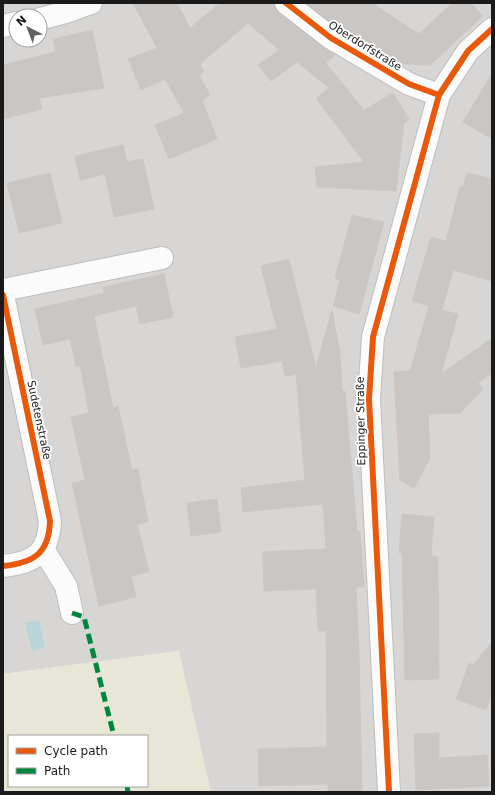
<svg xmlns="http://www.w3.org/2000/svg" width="495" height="795" font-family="'DejaVu Sans',sans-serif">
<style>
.residential{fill:#d8d6d5;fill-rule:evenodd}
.farmland{fill:#e8e7d7;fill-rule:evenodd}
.water{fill:#bad5d8}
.building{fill:#c9c6c4;stroke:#cbc8c5}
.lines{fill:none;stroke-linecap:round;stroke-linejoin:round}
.minor-casing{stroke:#bebdbb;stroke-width:24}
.minor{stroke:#fcfbfb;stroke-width:22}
.quiet{stroke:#00873e;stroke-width:5;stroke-dasharray:10 5;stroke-linecap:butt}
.cycleway-casing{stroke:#fff;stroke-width:8}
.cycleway{stroke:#e8590c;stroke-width:6}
.labels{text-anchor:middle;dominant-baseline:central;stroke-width:3.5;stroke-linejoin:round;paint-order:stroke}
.street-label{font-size:11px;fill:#1a1a1a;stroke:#fff}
</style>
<rect width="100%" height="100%" fill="#e9e6e3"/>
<path class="residential" d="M3 3H492V792H211L178 651 3 674ZM16 16H40V40H16Z"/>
<path class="farmland" d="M179 651 211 792H3V674ZM9 736H147V786H9Z"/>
<path class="water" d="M39 620 45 648 32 651 25 623Z"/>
<path class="building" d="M133 3H177L190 28 220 3H274L278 13 335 55 326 63 364 110 393 93 409 119 404 123 396 191 317 187 315 167 364 162 316 98 329 88 297 62 271 81 258 65 279 50 248 23 200 64 204 72 199 75 210 95 202 100 217 139 169 159 155 125 184 113 165 79 141 90 128 59 157 48Z
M306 3H372L419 34 452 3H471L483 16 430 65 404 64 338 28Z
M92 30 104 88 39 98 42 109 3 119V65L56 52 53 39Z
M492 73V139L463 122Z
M123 145 127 162 143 159 154 209 114 217 105 174 80 180 75 156Z
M50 173 62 223 19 233 7 183Z
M467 173 492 179V281L453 270 442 310 458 314 441 374 492 338V373L478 383 483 389 460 413 428 414 430 458 414 488 400 480 394 372 410 371 429 306 439 309 412 301 431 237 446 241 460 186 463 187Z
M352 215 384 222 359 314 333 306 340 280 335 278Z
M289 259 316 367 332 310 340 353 342 391H345L357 531H360L364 587H356L359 652 362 792H328V784L259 786 258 749 327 747 326 631H318L316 589 264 591 263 552 326 549 323 504 243 512 241 488 305 480 296 374 285 376 282 361 241 368 235 337 277 329 261 266Z
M164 274 173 317 140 324 136 306 94 316 113 408 118 406 132 470 138 469 148 522 137 524 149 572 131 576 136 597 99 606 72 483 85 480 71 417 89 413 80 365 76 366 70 339 43 345 35 309 104 293 103 287Z
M217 499 221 532 191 536 187 503Z
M402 514 434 517 431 556 438 557 439 679 405 680 402 553H399Z
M492 642V693L486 710 456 699 469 663 473 665Z
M439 733V758L487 755 489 786 416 790 414 734Z"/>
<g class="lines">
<defs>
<path id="minor" d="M286 3 331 38 409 84 439 95
M40 19 66 12 91 3
M3 26 16 23
M3 290 162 258
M3 295 50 521C49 553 34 563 3 566
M43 549 66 586 72 613
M389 792 369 399 373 337 439 95 468 51 492 29"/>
</defs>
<use href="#minor" class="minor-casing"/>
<use href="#minor" class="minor"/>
<path class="quiet" d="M72 613 84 617 114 736
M127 786 128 792"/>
<defs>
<path id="cycleway" d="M286 3 331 38 409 84 439 95
M3 295 50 521C49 553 34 563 3 566
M389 792 369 399 373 337 439 95 468 51 492 29"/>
</defs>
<use href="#cycleway" class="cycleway-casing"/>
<use href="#cycleway" class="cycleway"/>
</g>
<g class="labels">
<g class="street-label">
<text transform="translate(365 46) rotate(32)">Oberdorfstraße</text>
<text transform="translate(39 420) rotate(78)">Sudetenstraße</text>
<text transform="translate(361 421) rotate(-91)">Eppinger Straße</text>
</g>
</g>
<rect width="495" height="795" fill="none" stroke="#1a1a1a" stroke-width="8"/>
<rect x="8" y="735" width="140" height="52" fill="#ffffff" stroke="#a3a3a3"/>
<rect x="16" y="748" width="20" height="6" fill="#e8590c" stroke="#a3a3a3"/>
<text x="44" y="755" font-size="12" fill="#1a1a1a">Cycle path</text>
<rect x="16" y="768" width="20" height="6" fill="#00873e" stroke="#a3a3a3"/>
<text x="44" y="775" font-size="12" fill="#1a1a1a">Path</text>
<g transform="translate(28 28) rotate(318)"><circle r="19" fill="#ffffff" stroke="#a3a3a3"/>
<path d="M0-3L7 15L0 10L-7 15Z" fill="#626160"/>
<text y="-6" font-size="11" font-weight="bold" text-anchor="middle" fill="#1a1a1a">N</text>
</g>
</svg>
